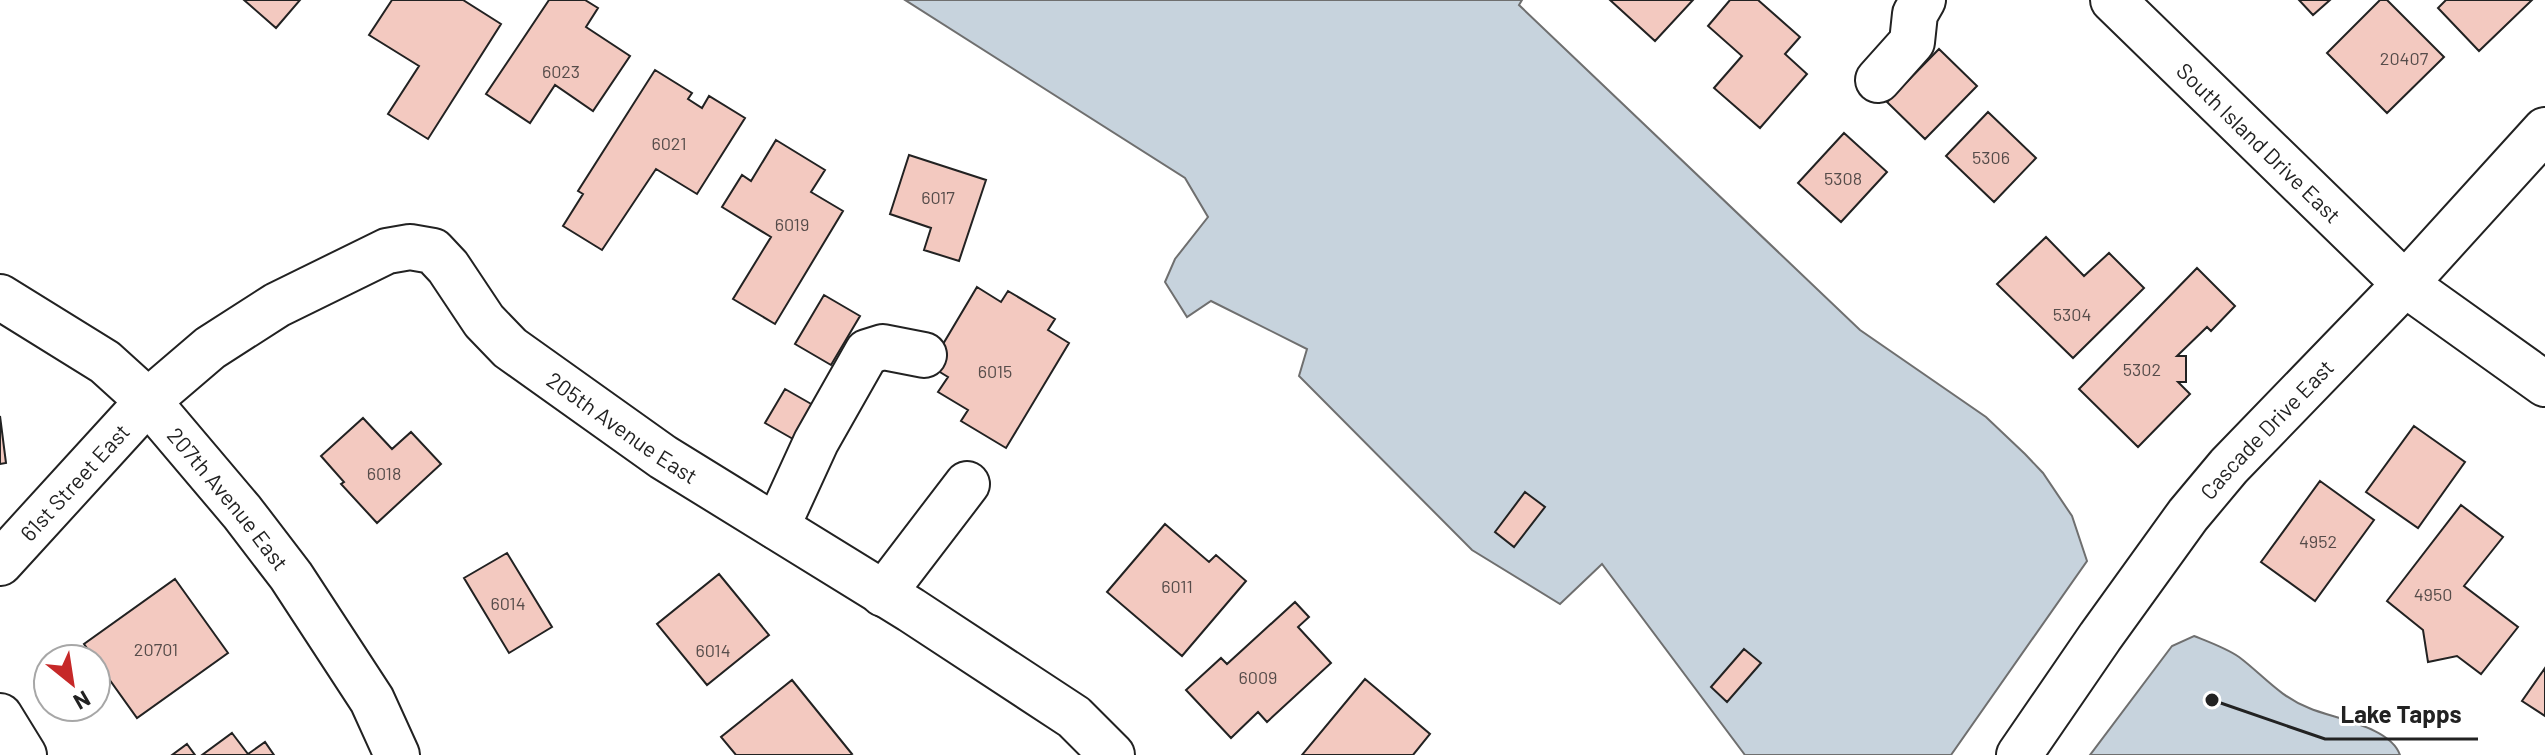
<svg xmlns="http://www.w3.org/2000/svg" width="2545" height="755" font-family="Barlow,sans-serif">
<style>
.water{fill:#c7d3dd;stroke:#6f6f6f;stroke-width:2}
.building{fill:#f3c9c0;stroke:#222;stroke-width:2}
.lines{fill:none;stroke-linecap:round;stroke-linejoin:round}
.minor-casing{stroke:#222;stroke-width:48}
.minor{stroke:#fff;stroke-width:44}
.labels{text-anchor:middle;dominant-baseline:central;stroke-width:6;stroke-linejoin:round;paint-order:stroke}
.number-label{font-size:18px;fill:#564c4a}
.street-label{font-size:22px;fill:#222;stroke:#fff}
.leader{fill:none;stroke:#222;stroke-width:3}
.callout-dot{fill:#222;stroke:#fff;stroke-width:3}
.callout-label{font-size:24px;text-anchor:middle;font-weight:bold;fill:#222;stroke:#fff;stroke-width:6;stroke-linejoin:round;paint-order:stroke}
</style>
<rect width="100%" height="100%" fill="#fff"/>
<path class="water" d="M905 0H1522L1519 5 1860 330 1986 417 2025 454 2043 473 2072 516 2087 561 1951 755H1745L1602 564 1560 604 1472 550 1299 376 1307 349 1211 301 1187 317 1165 282 1175 259 1208 217 1185 178Z
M2194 636C2209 642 2226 648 2239 657 2263 675 2280 697 2309 708 2334 719 2390 726 2400 755H2090L2172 646Z"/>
<path class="building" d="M244 0H300L276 28Z
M392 0H463L501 24 428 139 388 114 419 66 369 35Z
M549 0H585L598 8 586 27 630 56 593 111 555 85 530 123 486 94Z
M1610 0H1693L1655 41Z
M1730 0H1758L1800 37 1785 54 1807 74 1760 128 1714 88 1742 56 1708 26Z
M2299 0H2330L2313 15Z
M2380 0H2387L2444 57 2387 113 2327 53Z
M2446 0H2532L2479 51 2438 8Z
M1939 49 1977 86 1925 139 1887 102Z
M655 70 692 93 688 99 702 108 709 96 745 118 697 194 656 169 602 250 563 226 583 194 578 191Z
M1988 112 2036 158 1994 202 1946 156Z
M1844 133 1887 172 1841 222 1798 183Z
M776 140 825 170 811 192 843 211 775 324 733 299 771 237 722 207 742 175 751 181Z
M909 155 986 180 959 261 924 250 931 228 890 214Z
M2046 237 2084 276 2109 253 2144 288 2073 358 1997 284Z
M2197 268 2235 306 2211 331 2207 327 2177 356H2186V382H2178L2190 394 2138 447 2079 389Z
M977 287 1001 302 1008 291 1055 319 1048 330 1069 343 1006 448 961 421 968 410 938 392 948 377 930 366Z
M824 295 860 316 831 365 795 344Z
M785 389 813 405 793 439 765 423Z
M0 416 6 463 0 464Z
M363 418 392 449 411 432 441 464 377 523 341 484 344 482 321 456Z
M2414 426 2465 462 2418 528 2366 492Z
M2320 481 2374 520 2315 601 2261 562Z
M1525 492 1545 507 1514 547 1495 532Z
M2461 505 2503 537 2464 586 2518 627 2481 674 2457 656 2428 662 2423 630 2387 601Z
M1165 524 1209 562 1216 555 1246 581 1182 656 1107 592Z
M507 553 552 627 509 653 464 578Z
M719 574 769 635 707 685 657 624Z
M175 579 228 653 137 718 84 644Z
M1295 602 1309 617 1298 627 1331 663 1267 722 1258 712 1231 738 1186 690 1221 658 1227 664Z
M1744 649 1761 663 1727 702 1711 687Z
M2545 668V716L2522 701Z
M1365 679 1430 734 1413 755H1302Z
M792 680 852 754 850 755H736L721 737Z
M232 733 248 754 265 742 274 755H202Z
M187 744 195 755H172Z"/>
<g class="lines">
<defs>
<g id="minor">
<path id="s1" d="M2113 0 2405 284 2545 384"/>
<path d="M1878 80 1912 42 1915 14 1923 0"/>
<path id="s2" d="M0 297 105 362 148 401 242 512 291 576 372 700 397 755"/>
<path d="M777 527 816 442 867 352 883 347 924 355"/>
<path id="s3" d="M0 563 148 401 210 348 277 305 387 251 410 247 433 251 448 267 484 321 510 348 663 457 911 610 1074 717 1112 755"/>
<path d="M883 594 967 484"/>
<path d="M0 716 24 755"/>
<path id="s4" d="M2019 755 2100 637 2188 515 2229 466 2405 284 2545 130"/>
</g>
</defs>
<use href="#minor" class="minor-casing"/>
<use href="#minor" class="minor"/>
</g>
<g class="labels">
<g class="number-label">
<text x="2404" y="58">20407</text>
<text x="561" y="71">6023</text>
<text x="669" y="143">6021</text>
<text x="1991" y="157">5306</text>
<text x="1843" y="178">5308</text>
<text x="938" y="197">6017</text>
<text x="792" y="224">6019</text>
<text x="2072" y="314">5304</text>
<text x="2142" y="369">5302</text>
<text x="995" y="371">6015</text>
<text x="384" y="473">6018</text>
<text x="2318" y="541">4952</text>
<text x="1177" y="586">6011</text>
<text x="2433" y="594">4950</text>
<text x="508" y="603">6014</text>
<text x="156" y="649">20701</text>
<text x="713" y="650">6014</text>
<text x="1258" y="677">6009</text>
</g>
<g class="street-label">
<text stroke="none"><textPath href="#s1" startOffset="204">South Island Drive East</textPath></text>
<text stroke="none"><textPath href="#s3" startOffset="812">205th Avenue East</textPath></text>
<text stroke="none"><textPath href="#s4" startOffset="410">Cascade Drive East</textPath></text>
<text stroke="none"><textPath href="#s3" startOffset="110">61st Street East</textPath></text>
<text stroke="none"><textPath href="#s2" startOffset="308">207th Avenue East</textPath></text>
</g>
</g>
<path class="leader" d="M2212 700L2325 739H2478"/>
<circle class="callout-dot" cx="2212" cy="700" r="8"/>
<g class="callout-label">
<text x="2401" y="723">Lake Tapps</text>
</g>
<g transform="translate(72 683) rotate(150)"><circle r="38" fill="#ffffff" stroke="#a7a7a7" stroke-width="2"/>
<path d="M0-6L14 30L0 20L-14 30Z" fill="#c62828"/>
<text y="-12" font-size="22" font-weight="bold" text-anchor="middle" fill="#222222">N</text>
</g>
</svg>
